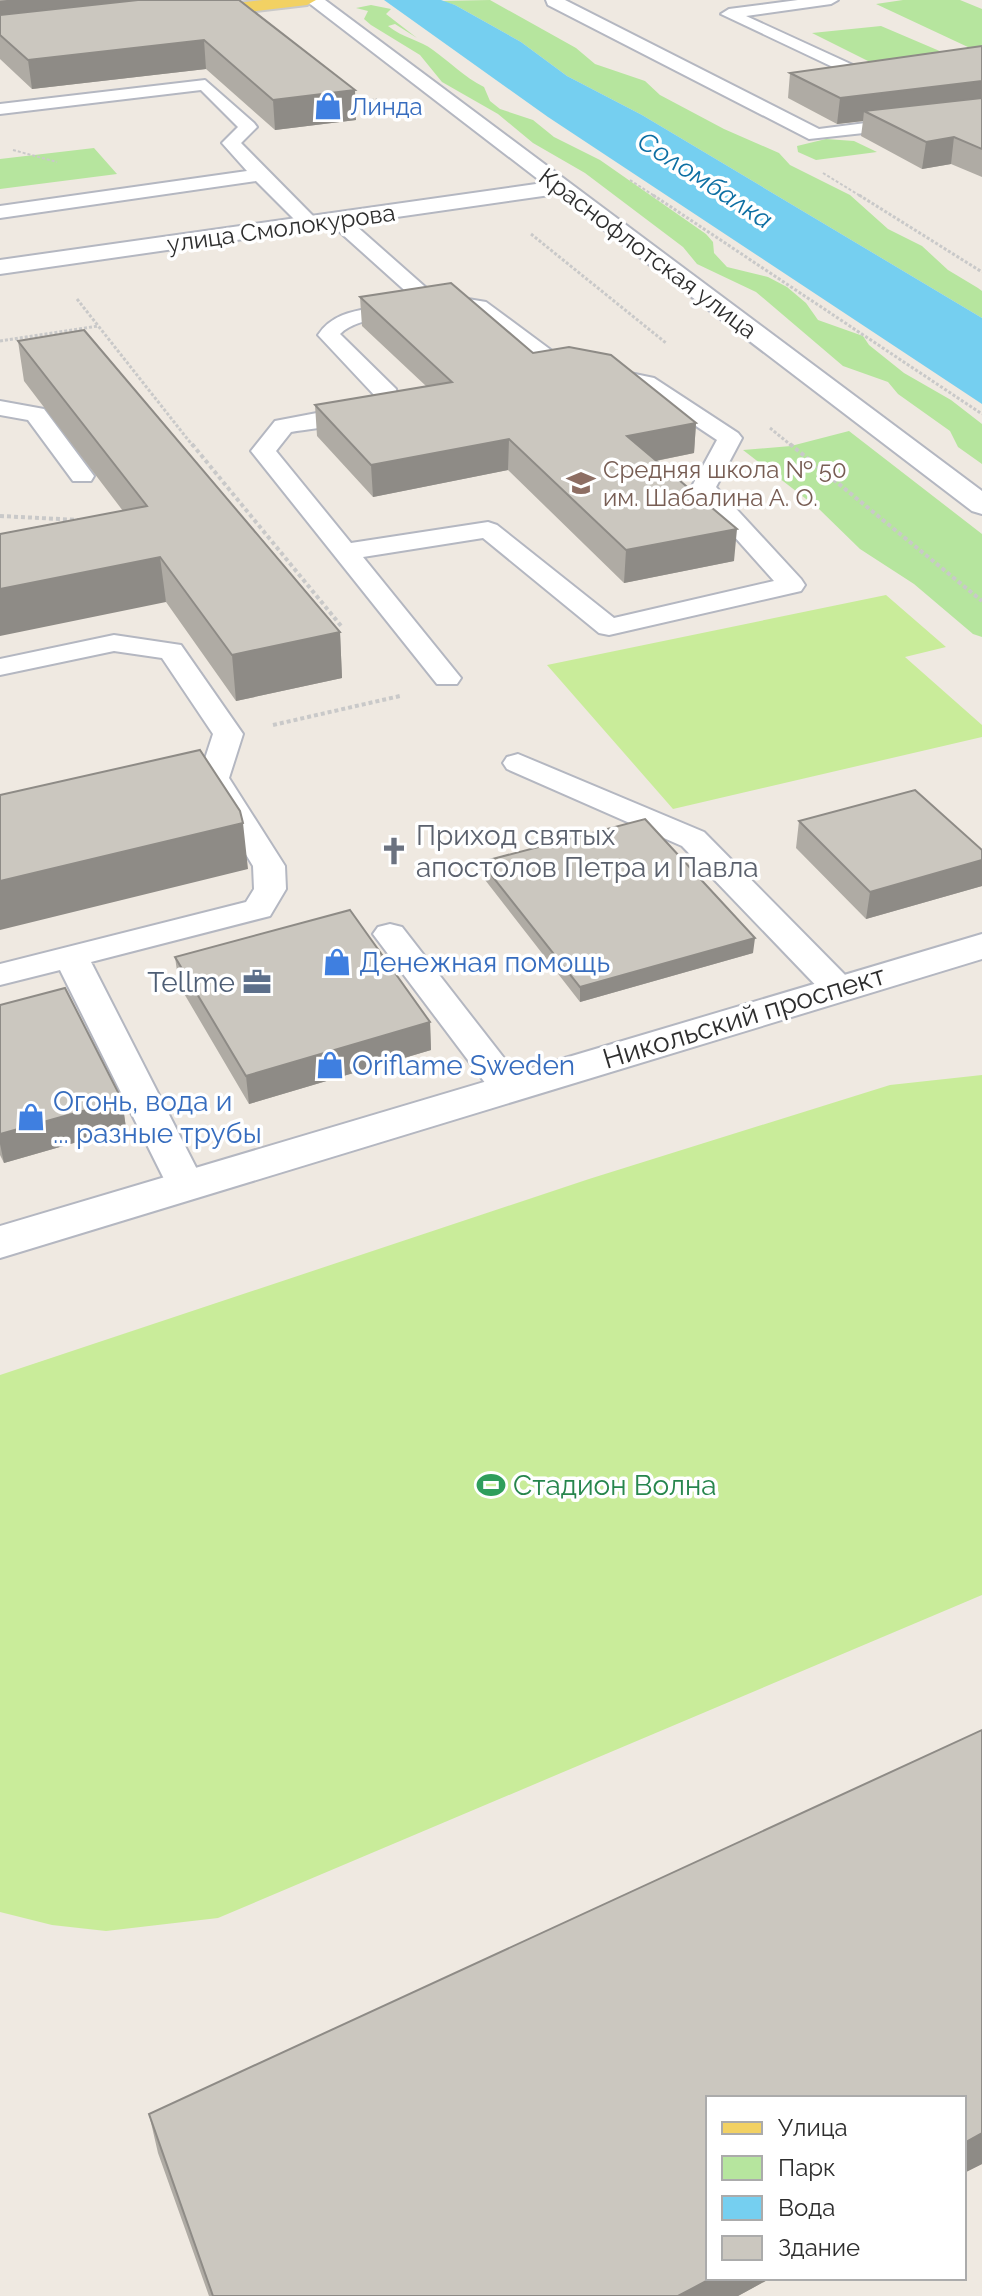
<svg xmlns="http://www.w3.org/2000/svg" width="982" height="2296" font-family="Raleway,sans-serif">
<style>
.green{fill:#b6e59e}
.pitch{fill:#c9ec9a}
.water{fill:#75cff0}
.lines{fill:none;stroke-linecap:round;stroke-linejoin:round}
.service-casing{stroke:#b4b7c1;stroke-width:4}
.minor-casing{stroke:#b4b7c1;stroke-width:4}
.secondary-casing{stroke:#b4b7c1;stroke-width:4}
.primary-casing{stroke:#c9c9c9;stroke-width:4}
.path-far2{stroke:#c9c9c9;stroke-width:2;stroke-dasharray:3 2;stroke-linecap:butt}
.path-far1{stroke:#c9c9c9;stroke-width:3;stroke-dasharray:3 2;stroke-linecap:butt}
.path{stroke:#c9c9c9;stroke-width:4;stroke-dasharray:4 3;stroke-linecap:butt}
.service{fill:#fff;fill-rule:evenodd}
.minor{fill:#fff;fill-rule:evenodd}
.secondary{fill:#fff;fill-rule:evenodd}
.primary{fill:#f2d163;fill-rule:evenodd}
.wall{fill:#afaba4}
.shaded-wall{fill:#8e8b86}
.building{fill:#cbc7bf;stroke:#8e8b86;stroke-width:2}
.labels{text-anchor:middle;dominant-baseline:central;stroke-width:7;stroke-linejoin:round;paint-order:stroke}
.far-shop-label{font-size:24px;fill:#366cbe;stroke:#fff;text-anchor:start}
.far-street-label{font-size:24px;fill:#2e2e2e;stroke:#fff}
.far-education-label{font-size:24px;fill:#785e54;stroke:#fff;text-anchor:start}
.far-water-label{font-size:26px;font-style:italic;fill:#0d6fa3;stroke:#fff}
.worship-label{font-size:28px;fill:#5b616d;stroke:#fff;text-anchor:start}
.shop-label{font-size:28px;fill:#366cbe;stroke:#fff;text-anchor:start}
.service-label{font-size:28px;fill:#4e5e75;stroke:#fff;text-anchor:end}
.street-label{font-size:28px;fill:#2e2e2e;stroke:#fff}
.leisure-label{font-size:28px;fill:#27864d;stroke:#fff;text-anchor:start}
</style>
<rect width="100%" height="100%" fill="#efe9e1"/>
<path class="green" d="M490 0 576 48 595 64 645 81 660 95 724 129 779 153 790 165 850 195 888 229 922 246 948 270 978 288 982 291V318L642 115 567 76 521 42 455 5 441 1Z
M903 0H960L982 9V46L970 48 876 4Z
M371 5 391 9 386 14 417 38 395 24 388 26C403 38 420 40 433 50 450 62 464 77 484 87L490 101 500 109 533 120 554 137 600 160 706 234 713 242 714 253 727 267 768 277 787 287 806 303 818 320 863 336 869 345 904 373 951 400 982 424V464L958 447 950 431 898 394 888 382 843 366 756 292 697 264 683 247 585 173 533 143 498 114 442 82 420 55 371 25 364 19 368 11 356 8Z
M881 26 942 52 870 62 812 33Z
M826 139 854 141 877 152 816 160 798 152 797 146Z
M94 148 117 174 0 189V159Z
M849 431 982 534V637L973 634 914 584 860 549 819 509 743 450 791 446Z"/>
<path class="pitch" d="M886 595 946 647 905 657 982 725V737L673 809 547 665Z
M982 1075V1595L218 1918 106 1931 52 1925 0 1912V1375L589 1179 890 1085Z"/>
<path class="water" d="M384 0H441L455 5 521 42 567 76 642 115 982 318V404L548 117Z"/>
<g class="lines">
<defs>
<path id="service" d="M798 0H838L831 4 746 16 855 66 904 69 982 59V69L904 79 852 76 721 14 729 9Z
M205 80 254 123 257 127 241 143 318 221 321 225 318 229H304L256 181 0 218V206L247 171 222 143 238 127 201 90 0 114V104Z
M339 215 346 217 432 293 486 302 563 359 654 378 738 433 742 438 716 487 801 579 805 585 801 591 609 635 599 633 483 538 363 557 461 678 457 684H437L251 451 275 421 364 404 377 398 318 335C340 302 380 314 411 296L332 225 329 221 332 217ZM427 304 473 311 548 369 639 388 717 440 691 488 774 581 614 618 497 525 488 522 351 543 276 451 291 432C318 427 383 423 399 401L396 389 340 334C360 314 401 320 427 304Z
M0 401 44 409 94 476 91 481H73L28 420 0 415Z
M114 635 181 645 243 734 229 778 285 866 286 889 270 916 91 962 205 1185 200 1194 186 1198 172 1194 167 1185 60 970 0 985V964L246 902 254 889 253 866 199 777 213 734 162 658 114 651 0 675V659Z
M518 754 704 832 851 981 856 989 851 997 839 1000 827 997 682 846 507 769 503 763 507 757Z
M390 924 402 927 521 1080 526 1088 521 1096 508 1100 495 1096 373 934 378 927Z"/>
<path id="minor" d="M305 0H325L982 491V514L972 511 557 194 0 274V260L543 183Z
M546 0H565L819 129 982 108V120L809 139 548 5Z"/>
<path id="secondary" d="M982 934V959L0 1258V1226Z"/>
<path id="primary" d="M263 0H316L307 5 189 19 180 14 189 9Z"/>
</defs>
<use href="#service" class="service-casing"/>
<use href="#minor" class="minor-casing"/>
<use href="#secondary" class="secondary-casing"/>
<use href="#primary" class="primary-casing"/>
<path class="path-far2" d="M351 103 377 99
M13 150 57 162
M823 173 862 197
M630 180 656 197"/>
<path class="path-far1" d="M653 195 982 414
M859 195 982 272
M531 234 666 343
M77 299 193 446
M0 341 98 326
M770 428 792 446"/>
<path class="path" d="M192 444 342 627
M790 444 982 601
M0 516 79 520
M273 725 400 696"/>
<use href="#service" class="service"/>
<use href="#minor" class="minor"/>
<use href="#secondary" class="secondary"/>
<use href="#primary" class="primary"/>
</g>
<path class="wall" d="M0 0H239L356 120 275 130 206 69 32 89 0 59Z
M982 46V177L951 164 922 169 861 136 863 121 837 124 788 98 790 73Z
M360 297 533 353 696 423 694 453 656 461 734 561 624 583 508 470 373 497 317 436 315 405 426 386 362 326Z
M18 341 340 632 342 678 236 701 166 602 123 511 24 381Z
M799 821 982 850V886L866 919 796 848Z
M481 862 753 953 580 1002 482 876Z
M175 957 430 1022 431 1050 249 1104 179 985Z
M0 1005 122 1100 126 1128 4 1163 0 1155Z
M982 1730V2164L964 2173 708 2278H771L738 2296H209L158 2153 149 2114Z"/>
<path class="shaded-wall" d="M7 0H211L0 29V1Z
M204 40 206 69 32 89 28 60Z
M982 81V106L864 111 863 121 837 124 840 98Z
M355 90 356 120 275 130 273 100Z
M954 137 951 164 922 169 926 142Z
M696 423 694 453 625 467 627 436Z
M509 439 508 470 373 497 371 465Z
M737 529 734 561 624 583 626 550Z
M160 557 166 602 0 636V589Z
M340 632 342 678 236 701 232 655Z
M243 823 248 869 0 930V881Z
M982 860V886L866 919 870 892Z
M755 938 753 953 580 1002V987Z
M430 1022 431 1050 249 1104 246 1076Z
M122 1100 126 1128 4 1163 0 1144V1134Z
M982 2133V2164L964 2173V2143Z
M712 2278H771L738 2296H678Z"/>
<path class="building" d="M138 0H239L355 90 273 100 204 40 28 60 0 35V15Z
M982 46V81L840 98 790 73Z
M982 98V149L954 137 926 142 864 111Z
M451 283 533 353 569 347 611 355 696 423 627 436 737 529 626 550 509 439 371 465 315 405 452 382 360 297Z
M84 330 340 632 232 655 160 557 0 589V534L147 506 18 341Z
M200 750 240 811 243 823 0 881V795Z
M915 790 982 850V860L870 892 799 821Z
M645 819 755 938 580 987 481 862Z
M350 910 430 1022 246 1076 175 957Z
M65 988 122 1100 0 1134V1005Z
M982 1730V2133L964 2143V2098H708V2278H712L678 2296H213L149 2114Z"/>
<defs>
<symbol id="shop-bare" viewBox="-9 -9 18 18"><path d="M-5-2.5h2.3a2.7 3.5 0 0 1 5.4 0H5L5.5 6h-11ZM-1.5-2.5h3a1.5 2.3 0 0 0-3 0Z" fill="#3f7fe0" stroke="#fff" stroke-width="2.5" paint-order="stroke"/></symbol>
<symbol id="school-bare" viewBox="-9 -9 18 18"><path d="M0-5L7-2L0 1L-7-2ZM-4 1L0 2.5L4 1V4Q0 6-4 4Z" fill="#8d6e63" stroke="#fff" stroke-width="2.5" paint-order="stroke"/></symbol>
<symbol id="church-bare" viewBox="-9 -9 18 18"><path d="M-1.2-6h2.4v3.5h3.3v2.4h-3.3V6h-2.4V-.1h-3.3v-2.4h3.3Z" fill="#6b7280" stroke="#fff" stroke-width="2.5" paint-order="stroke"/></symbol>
<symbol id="office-bare" viewBox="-9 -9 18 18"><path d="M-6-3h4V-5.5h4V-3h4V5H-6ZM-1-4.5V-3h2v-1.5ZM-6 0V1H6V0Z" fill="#5c6f8a" stroke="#fff" stroke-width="2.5" paint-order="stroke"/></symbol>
<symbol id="stadium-bare" viewBox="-9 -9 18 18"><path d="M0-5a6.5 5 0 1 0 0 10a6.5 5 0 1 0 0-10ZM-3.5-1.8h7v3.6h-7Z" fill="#2e9e5b" stroke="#fff" stroke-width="2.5" paint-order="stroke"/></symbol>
</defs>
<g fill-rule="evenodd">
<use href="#shop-bare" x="308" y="86" width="40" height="40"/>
<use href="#school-bare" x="561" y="463" width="40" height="40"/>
<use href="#church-bare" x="374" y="831" width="40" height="40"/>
<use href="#shop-bare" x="317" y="942" width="40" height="40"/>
<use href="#office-bare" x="237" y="962" width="40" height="40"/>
<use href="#shop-bare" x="310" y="1045" width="40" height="40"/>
<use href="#shop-bare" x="11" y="1097" width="40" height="40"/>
<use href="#stadium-bare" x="471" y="1465" width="40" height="40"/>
</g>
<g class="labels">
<g class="far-shop-label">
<text x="350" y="106">Линда</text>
</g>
<g class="far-street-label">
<text transform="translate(281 228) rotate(-8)">улица Смолокурова</text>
<text transform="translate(648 253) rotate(37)">Краснофлотская улица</text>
</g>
<g class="far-education-label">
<text x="603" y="469">Средняя школа № 50<tspan x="603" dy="28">им. Шабалина А. О.</tspan></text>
</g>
<g class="far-water-label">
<text transform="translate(705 180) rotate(33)">Соломбалка</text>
</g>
<g class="worship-label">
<text x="416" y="835">Приход святых<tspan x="416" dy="32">апостолов Петра и Павла</tspan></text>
</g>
<g class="shop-label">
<text x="359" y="962">Денежная помощь</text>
<text x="352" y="1065">Oriflame Sweden</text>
<text x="53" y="1101">Огонь, вода и<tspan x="53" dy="32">... разные трубы</tspan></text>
</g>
<g class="service-label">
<text x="235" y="982">Tellme</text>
</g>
<g class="street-label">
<text transform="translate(744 1017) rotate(-17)">Никольский проспект</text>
</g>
<g class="leisure-label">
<text x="513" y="1485">Стадион Волна</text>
</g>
</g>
<rect x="706" y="2096" width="260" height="184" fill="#ffffff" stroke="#ababab" stroke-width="2"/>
<rect x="722" y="2122" width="40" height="12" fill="#f2d163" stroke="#ababab" stroke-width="2"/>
<text x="778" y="2136" font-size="24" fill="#2e2e2e">Улица</text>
<rect x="722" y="2156" width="40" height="24" fill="#b6e59e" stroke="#ababab" stroke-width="2"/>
<text x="778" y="2176" font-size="24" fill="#2e2e2e">Парк</text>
<rect x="722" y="2196" width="40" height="24" fill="#75cff0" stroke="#ababab" stroke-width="2"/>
<text x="778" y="2216" font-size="24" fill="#2e2e2e">Вода</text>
<rect x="722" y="2236" width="40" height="24" fill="#cbc7bf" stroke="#ababab" stroke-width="2"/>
<text x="778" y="2256" font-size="24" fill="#2e2e2e">Здание</text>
</svg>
